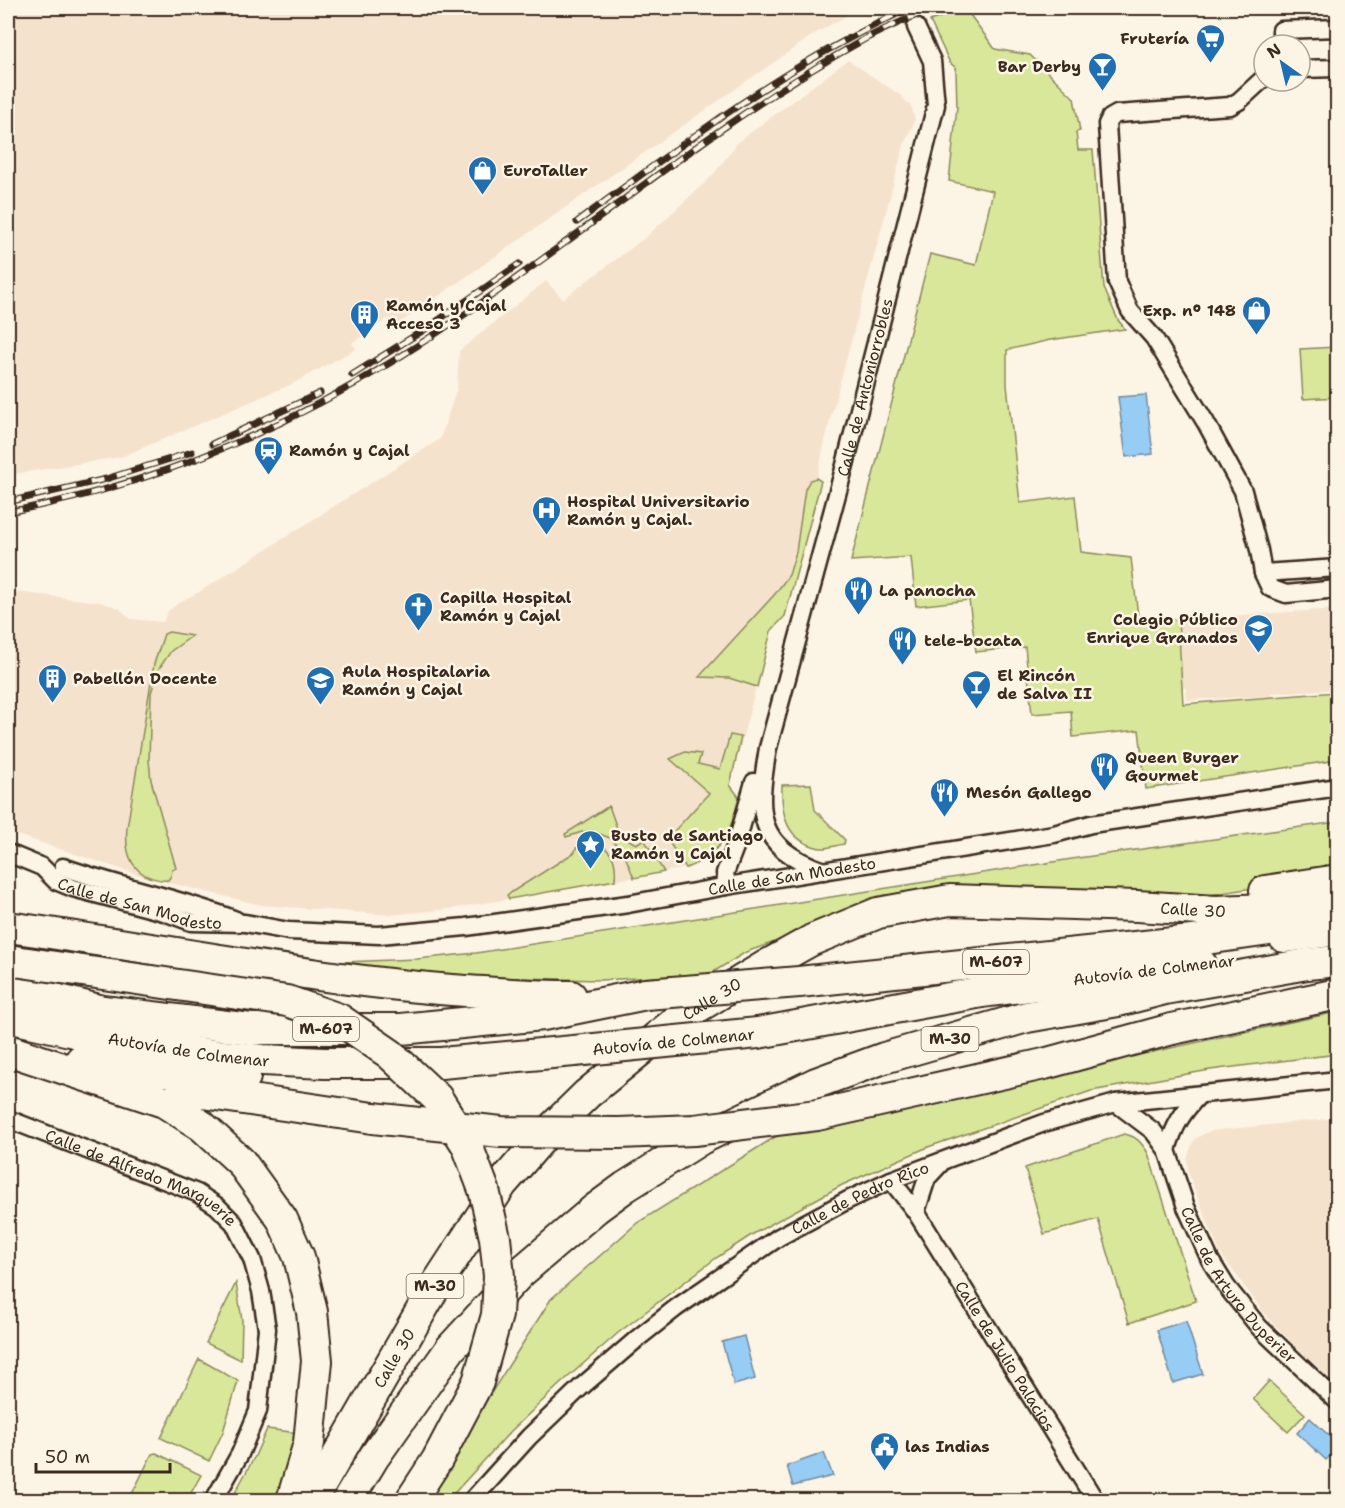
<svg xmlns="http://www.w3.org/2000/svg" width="1345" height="1508" font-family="'Shantell Sans',sans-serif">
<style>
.built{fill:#f5e2cd}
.green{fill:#d9e79a;stroke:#8a885c;stroke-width:1.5}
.water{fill:#97ccf5;stroke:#728b9f;stroke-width:1.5}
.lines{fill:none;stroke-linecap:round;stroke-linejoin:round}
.street-tunnel{stroke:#d5ccbd;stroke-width:16;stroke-dasharray:16 8;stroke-linecap:butt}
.street-casing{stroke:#3b2a1e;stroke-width:21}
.highway-casing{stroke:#3b2a1e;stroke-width:34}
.street{stroke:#fcf5e5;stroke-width:16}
.highway{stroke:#fcf5e5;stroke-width:30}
.rail-casing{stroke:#3b2a1e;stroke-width:7}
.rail{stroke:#fcf5e5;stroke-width:4.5;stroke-dasharray:14;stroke-linecap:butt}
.highway-bridge-casing{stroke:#3b2a1e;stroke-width:34;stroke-linecap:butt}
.highway-bridge{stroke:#fcf5e5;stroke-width:30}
.labels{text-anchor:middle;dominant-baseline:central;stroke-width:5;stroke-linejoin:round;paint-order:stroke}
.shield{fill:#fcf5e5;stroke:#75675a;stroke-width:1.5}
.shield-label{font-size:15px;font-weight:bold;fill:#3b2a1e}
.poi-label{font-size:16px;font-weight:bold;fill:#3b2a1e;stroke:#fcf5e5;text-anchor:start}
.street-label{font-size:16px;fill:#3b2a1e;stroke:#fcf5e5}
</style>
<rect width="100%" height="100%" fill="#fcf5e5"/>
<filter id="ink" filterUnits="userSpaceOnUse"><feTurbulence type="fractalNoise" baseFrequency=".0167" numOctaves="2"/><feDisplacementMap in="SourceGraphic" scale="12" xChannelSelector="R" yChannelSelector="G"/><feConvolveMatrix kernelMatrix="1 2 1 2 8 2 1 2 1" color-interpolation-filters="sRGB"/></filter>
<g filter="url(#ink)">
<path class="built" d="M8 8H860L816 33 394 327 388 318 352 343 356 349 292 384 121 457 8 475Z
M848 60 900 95 911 106 915 120 904 145 830 420 785 616 771 631 730 785 739 797 733 823 715 851 702 862 688 868 664 872 451 909 391 915 261 905 148 878 8 832V591L100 602 119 608 131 619 163 622 168 611 180 602 199 592 440 439 457 388 459 351 546 281 563 299 646 237 712 176 739 141Z
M1337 609V689L1271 693V696L1187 700 1186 688H1183L1178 619Z
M1337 1118H1338L1337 1385 1296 1347 1267 1317 1220 1253 1188 1173 1187 1159 1192 1144 1196 1138 1210 1131Z"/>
<path class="green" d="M965 8 995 49 1030 55 1074 98 1080 131 1076 132 1078 150H1093L1104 288 1118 320 1125 329 1050 340 1007 350V385L1020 503 1075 496 1081 552 1131 558 1139 624 1178 619 1183 704 1337 692V760L1146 789 1139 730 1073 737 1071 711 1032 714 1025 647 976 652 969 600 916 606 911 557 851 561 930 254 976 265 993 191 949 181 957 107 956 72 955 67 950 63 930 21Z
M1337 347V397L1303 399 1300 349Z
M816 478 821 481 785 616 771 631 757 687 729 678 699 677 775 594 789 575 796 552 805 489 810 480Z
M169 632 192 636 171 651 158 670 151 693 149 760 151 780 176 868 172 870 171 876 168 880C161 881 156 879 149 877 128 868 125 848 127 828L154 664 164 634Z
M730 735 741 737 730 785 739 797C731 832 722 854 686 868L667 839 709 793 670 759 685 752 701 754 698 764 720 769Z
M811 784 815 810 845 840 844 844C837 845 827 849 820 848 786 841 781 815 782 785Z
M609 806 619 834 636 844 644 839 664 872 634 878 623 851 610 838 592 831 582 832 566 837 565 834Z
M1337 822V875L1195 897 861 912 746 952 710 974 600 980 485 977 341 965 343 962 417 959 476 953 1078 858Z
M588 843C611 845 617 858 615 880L509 899 507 895 575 852 576 848Z
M1337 1012V1054L1210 1070 1091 1091 928 1147 842 1185 753 1234 716 1258 618 1333 558 1386 510 1432 448 1500H423L551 1299 637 1223 775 1137 923 1083 927 1101Z
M1124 1134C1136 1136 1141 1142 1148 1153L1196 1301 1129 1323 1098 1219 1044 1234 1025 1168Z
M236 1283 242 1320 241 1360 206 1343Z
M199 1359 238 1381 223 1432 209 1461 161 1438Z
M1269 1381 1305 1414 1288 1432 1253 1399Z
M267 1429 298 1433 278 1500H231L255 1456Z
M156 1453 201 1475 187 1500H129L152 1454Z"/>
<path class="water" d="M1146 395 1153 454 1126 457 1118 397Z
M1186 1321 1203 1374 1173 1383 1157 1330Z
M744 1336 755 1379 734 1385 722 1342Z
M1310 1418 1337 1443V1455L1334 1452 1326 1460 1297 1433Z
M824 1453 833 1476 793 1486 787 1466Z"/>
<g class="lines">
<path class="street-tunnel" d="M908 8 916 27"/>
<defs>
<g id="street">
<path d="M1281 45V30L1338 28"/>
<path d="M1300 69 1338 68"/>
<path d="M1338 568 1263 573 1270 588 1286 594 1338 589"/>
<path d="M1263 573 1259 550 1243 491 1206 423 1154 338 1130 311 1117 282 1107 124 1110 118 1117 114 1230 106 1239 101 1264 78"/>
<path id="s1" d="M8 853 42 867 56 881 73 888 164 912 191 922 245 923 289 931 379 935 466 927 628 904 727 886 1054 834 1091 824 1338 787"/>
<path d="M63 867C120 887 179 898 236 920"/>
<path id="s2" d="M824 871C754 846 757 813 768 748L845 465 936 105 932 61 916 27"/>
<path d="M727 886 725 873 737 842 754 782"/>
<path id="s3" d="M1116 1103 1153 1131 1167 1150 1186 1207 1210 1260 1226 1286 1259 1327 1338 1402"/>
<path id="s4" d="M8 1119 197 1193 217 1206 234 1223 252 1259 261 1291 267 1329 258 1411 240 1454 214 1500"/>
<path d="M1167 1150C1174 1126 1182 1113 1199 1095"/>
<path id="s5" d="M891 1180 916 1212 1095 1500"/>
<path d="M916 1212 927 1178 941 1163"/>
<path id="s6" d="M472 1500 529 1437 580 1388 638 1338 676 1308 779 1237 848 1200 891 1180 1044 1123 1116 1103 1338 1080"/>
</g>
<g id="highway">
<path d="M1265 891 1338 880"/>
<path d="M8 927C161 948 312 980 466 991 501 993 536 996 571 996"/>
<path d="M1284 937 1338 930"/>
<path d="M799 982 1192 941 1305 925"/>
<path d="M8 987 103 1011 251 1029H401L543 1015 646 994"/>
<path id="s7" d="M8 1017 79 1033 213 1055 263 1060 324 1063H441L574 1051"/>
<path d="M1172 1029 1338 994"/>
<path d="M758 1033 982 992 1201 964"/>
<path d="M8 1050 164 1102 202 1126 241 1162 282 1219 299 1257 312 1312 317 1361 309 1443 292 1500"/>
<path d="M81 1060C136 1069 190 1075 245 1077"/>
<path d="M182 1090 373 1118"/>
<path id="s8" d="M312 1500 436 1285 502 1184 543 1137 587 1094 680 1018 767 965 812 940 878 913 950 900 1137 906 1215 911 1270 909 1338 903"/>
<path d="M348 1500 374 1457 451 1348 520 1273 595 1209 625 1187 701 1139 816 1083 884 1058 936 1043 1027 1017 1118 1001 1165 989 1307 964 1338 961"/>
</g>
</defs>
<use href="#street" class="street-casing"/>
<use href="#highway" class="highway-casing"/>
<use href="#street" class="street"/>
<use href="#highway" class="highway"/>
<defs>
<path id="rail" d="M577 222C652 167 726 110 805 63 839 43 874 25 909 8
M352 375 427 328 519 264
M212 444 320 393
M8 502 106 479 192 452
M8 512C145 487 275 434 393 361 555 261 698 131 865 39 887 27 910 18 933 8"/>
</defs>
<use href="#rail" class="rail-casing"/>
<use href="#rail" class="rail"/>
<defs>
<g id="highway-bridge">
<path d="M8 960 287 1001 339 1019 390 1054 437 1098 467 1145 484 1190 495 1238 499 1276 497 1315 478 1382 437 1460 411 1500"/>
<path d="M646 994 799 982"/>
<path id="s9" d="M574 1051 758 1033"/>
<path d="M373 1118 501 1132 619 1133 694 1130 817 1115 1044 1064 1172 1029"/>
</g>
</defs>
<use href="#highway-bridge" class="highway-bridge-casing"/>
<use href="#highway-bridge" class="highway-bridge"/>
</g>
</g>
<defs>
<symbol id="supermarket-pin" viewBox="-11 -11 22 30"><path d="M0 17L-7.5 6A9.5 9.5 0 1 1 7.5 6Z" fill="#1f6fb2" stroke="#fcf5e5"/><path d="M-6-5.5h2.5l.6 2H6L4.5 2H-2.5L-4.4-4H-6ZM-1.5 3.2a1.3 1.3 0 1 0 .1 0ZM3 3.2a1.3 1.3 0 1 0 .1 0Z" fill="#fff"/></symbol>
<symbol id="bar-pin" viewBox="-11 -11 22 30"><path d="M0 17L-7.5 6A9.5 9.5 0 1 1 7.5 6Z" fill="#1f6fb2" stroke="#fcf5e5"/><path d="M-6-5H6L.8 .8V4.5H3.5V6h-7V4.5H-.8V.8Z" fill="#fff"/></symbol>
<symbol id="shop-pin" viewBox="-11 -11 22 30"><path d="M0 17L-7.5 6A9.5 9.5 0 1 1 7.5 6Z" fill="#1f6fb2" stroke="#fcf5e5"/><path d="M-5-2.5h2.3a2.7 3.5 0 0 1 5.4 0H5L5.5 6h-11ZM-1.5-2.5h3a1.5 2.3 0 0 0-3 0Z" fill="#fff"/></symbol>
<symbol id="building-pin" viewBox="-11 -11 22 30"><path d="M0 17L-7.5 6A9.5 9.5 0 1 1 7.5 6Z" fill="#1f6fb2" stroke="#fcf5e5"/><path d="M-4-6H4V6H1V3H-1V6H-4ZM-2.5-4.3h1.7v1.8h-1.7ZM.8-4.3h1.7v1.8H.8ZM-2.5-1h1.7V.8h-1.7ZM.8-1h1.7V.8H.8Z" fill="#fff"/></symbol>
<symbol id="station-pin" viewBox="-11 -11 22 30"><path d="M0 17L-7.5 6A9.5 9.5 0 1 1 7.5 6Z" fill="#1f6fb2" stroke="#fcf5e5"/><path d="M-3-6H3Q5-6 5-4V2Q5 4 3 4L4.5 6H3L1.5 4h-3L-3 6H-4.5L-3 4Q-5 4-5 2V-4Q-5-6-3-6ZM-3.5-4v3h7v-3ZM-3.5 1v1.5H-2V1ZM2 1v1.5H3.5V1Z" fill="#fff"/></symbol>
<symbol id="hospital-pin" viewBox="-11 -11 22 30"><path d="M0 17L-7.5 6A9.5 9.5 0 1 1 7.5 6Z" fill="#1f6fb2" stroke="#fcf5e5"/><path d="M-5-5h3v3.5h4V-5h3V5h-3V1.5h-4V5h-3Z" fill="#fff"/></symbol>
<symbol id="restaurant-pin" viewBox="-11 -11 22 30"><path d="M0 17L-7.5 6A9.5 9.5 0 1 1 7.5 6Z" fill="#1f6fb2" stroke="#fcf5e5"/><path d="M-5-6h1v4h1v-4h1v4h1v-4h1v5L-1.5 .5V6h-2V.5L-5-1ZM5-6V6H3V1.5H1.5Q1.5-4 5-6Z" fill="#fff"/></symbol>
<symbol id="church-pin" viewBox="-11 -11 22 30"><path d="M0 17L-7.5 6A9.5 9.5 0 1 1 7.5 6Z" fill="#1f6fb2" stroke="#fcf5e5"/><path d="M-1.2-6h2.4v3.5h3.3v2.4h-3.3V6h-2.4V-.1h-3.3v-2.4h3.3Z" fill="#fff"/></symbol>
<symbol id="school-pin" viewBox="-11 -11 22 30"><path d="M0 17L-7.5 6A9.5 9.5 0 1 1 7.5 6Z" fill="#1f6fb2" stroke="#fcf5e5"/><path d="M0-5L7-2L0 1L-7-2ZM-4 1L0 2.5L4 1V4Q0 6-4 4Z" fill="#fff"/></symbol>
<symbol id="sight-pin" viewBox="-11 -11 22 30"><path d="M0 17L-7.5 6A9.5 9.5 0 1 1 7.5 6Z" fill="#1f6fb2" stroke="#fcf5e5"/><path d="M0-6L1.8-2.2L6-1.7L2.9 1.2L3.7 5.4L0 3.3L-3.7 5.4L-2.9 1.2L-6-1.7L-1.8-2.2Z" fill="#fff"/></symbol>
<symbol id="civic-pin" viewBox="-11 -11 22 30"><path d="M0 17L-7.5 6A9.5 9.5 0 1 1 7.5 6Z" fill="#1f6fb2" stroke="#fcf5e5"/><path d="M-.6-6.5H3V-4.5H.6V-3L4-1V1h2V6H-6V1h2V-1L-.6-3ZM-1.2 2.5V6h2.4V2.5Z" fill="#fff"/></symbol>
</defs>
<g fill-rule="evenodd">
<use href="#supermarket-pin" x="1194" y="22" width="33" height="45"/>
<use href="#bar-pin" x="1086" y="50" width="33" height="45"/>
<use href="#shop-pin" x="466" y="154" width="33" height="45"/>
<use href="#shop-pin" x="1240" y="294" width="33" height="45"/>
<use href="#building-pin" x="348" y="298" width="33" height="45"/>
<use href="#station-pin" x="252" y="434" width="33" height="45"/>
<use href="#hospital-pin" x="530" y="494" width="33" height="45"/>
<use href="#restaurant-pin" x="842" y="574" width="33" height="45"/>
<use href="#church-pin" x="402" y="590" width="33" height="45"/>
<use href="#school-pin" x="1242" y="612" width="33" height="45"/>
<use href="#restaurant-pin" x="886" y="624" width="33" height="45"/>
<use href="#building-pin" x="36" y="662" width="33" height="45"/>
<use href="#school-pin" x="304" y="664" width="33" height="45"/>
<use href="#bar-pin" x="960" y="668" width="33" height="45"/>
<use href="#restaurant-pin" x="1088" y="750" width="33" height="45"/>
<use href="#restaurant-pin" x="928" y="776" width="33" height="45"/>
<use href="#sight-pin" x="574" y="828" width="33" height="45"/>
<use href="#civic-pin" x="868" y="1430" width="33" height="45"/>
</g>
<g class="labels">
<g class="shield">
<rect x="963" y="950" width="66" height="24" rx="4.5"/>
<rect x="293" y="1017" width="66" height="24" rx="4.5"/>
<rect x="921.5" y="1027" width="57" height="24" rx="4.5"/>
<rect x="406.5" y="1274" width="57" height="24" rx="4.5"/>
</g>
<g class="shield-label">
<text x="996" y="962">M-607</text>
<text x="326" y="1029">M-607</text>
<text x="950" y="1039">M-30</text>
<text x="435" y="1286">M-30</text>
</g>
<g class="poi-label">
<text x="1189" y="38" text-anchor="end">Frutería</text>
<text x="1081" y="66" text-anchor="end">Bar Derby</text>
<text x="503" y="170">EuroTaller</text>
<text x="386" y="305">Ramón y Cajal<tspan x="386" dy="18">Acceso 3</tspan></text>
<text x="1236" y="310" text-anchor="end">Exp. nº 148</text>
<text x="289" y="450">Ramón y Cajal</text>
<text x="567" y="501">Hospital Universitario<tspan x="567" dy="18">Ramón y Cajal.</tspan></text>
<text x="879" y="590">La panocha</text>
<text x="440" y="597">Capilla Hospital<tspan x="440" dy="18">Ramón y Cajal</tspan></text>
<text x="1238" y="619" text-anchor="end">Colegio Público<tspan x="1238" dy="18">Enrique Granados</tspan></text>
<text x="924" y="640">tele-bocata</text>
<text x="342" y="671">Aula Hospitalaria<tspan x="342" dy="18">Ramón y Cajal</tspan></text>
<text x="997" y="675">El Rincón<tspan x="997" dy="18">de Salva II</tspan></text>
<text x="73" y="678">Pabellón Docente</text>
<text x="1125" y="757">Queen Burger<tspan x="1125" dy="18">Gourmet</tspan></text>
<text x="966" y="792">Mesón Gallego</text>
<text x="611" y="835">Busto de Santiago<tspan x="611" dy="18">Ramón y Cajal</tspan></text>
<text x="905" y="1446">las Indias</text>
</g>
<g class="street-label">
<text stroke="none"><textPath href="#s2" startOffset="528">Calle de Antoniorrobles</textPath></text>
<text stroke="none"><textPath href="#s1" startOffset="804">Calle de San Modesto</textPath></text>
<text stroke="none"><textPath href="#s1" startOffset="144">Calle de San Modesto</textPath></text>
<text stroke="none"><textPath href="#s8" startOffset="1154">Calle 30</textPath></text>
<text transform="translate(1154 970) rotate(-7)">Autovía de Colmenar</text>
<text stroke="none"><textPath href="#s8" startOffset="650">Calle 30</textPath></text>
<text stroke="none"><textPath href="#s9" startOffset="100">Autovía de Colmenar</textPath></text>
<text stroke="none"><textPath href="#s7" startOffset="184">Autovía de Colmenar</textPath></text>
<text stroke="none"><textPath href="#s4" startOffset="146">Calle de Alfredo Marqueríe</textPath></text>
<text stroke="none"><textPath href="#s6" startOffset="496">Calle de Pedro Rico</textPath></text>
<text stroke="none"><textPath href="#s3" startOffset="225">Calle de Arturo Duperier</textPath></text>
<text stroke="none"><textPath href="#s5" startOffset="210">Calle de Julio Palacios</textPath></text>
<text stroke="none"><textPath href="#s8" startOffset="164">Calle 30</textPath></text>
</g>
</g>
<rect width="1345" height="1508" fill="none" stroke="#fcf5e5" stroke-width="30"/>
<rect x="15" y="15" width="1315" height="1478" fill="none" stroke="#3b2a1e" stroke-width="2" filter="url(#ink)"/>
<g transform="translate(1282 63) rotate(326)"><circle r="28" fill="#fcf5e5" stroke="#afa495" stroke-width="1.5"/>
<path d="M0-4.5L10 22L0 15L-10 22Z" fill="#1f6fb2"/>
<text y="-9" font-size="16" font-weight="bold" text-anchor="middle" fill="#3b2a1e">N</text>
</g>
<path d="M36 1463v9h134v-9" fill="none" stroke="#3b2a1e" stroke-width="3"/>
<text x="45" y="1463" font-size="18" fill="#3b2a1e" stroke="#fcf5e5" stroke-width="4.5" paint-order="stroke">50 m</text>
</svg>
